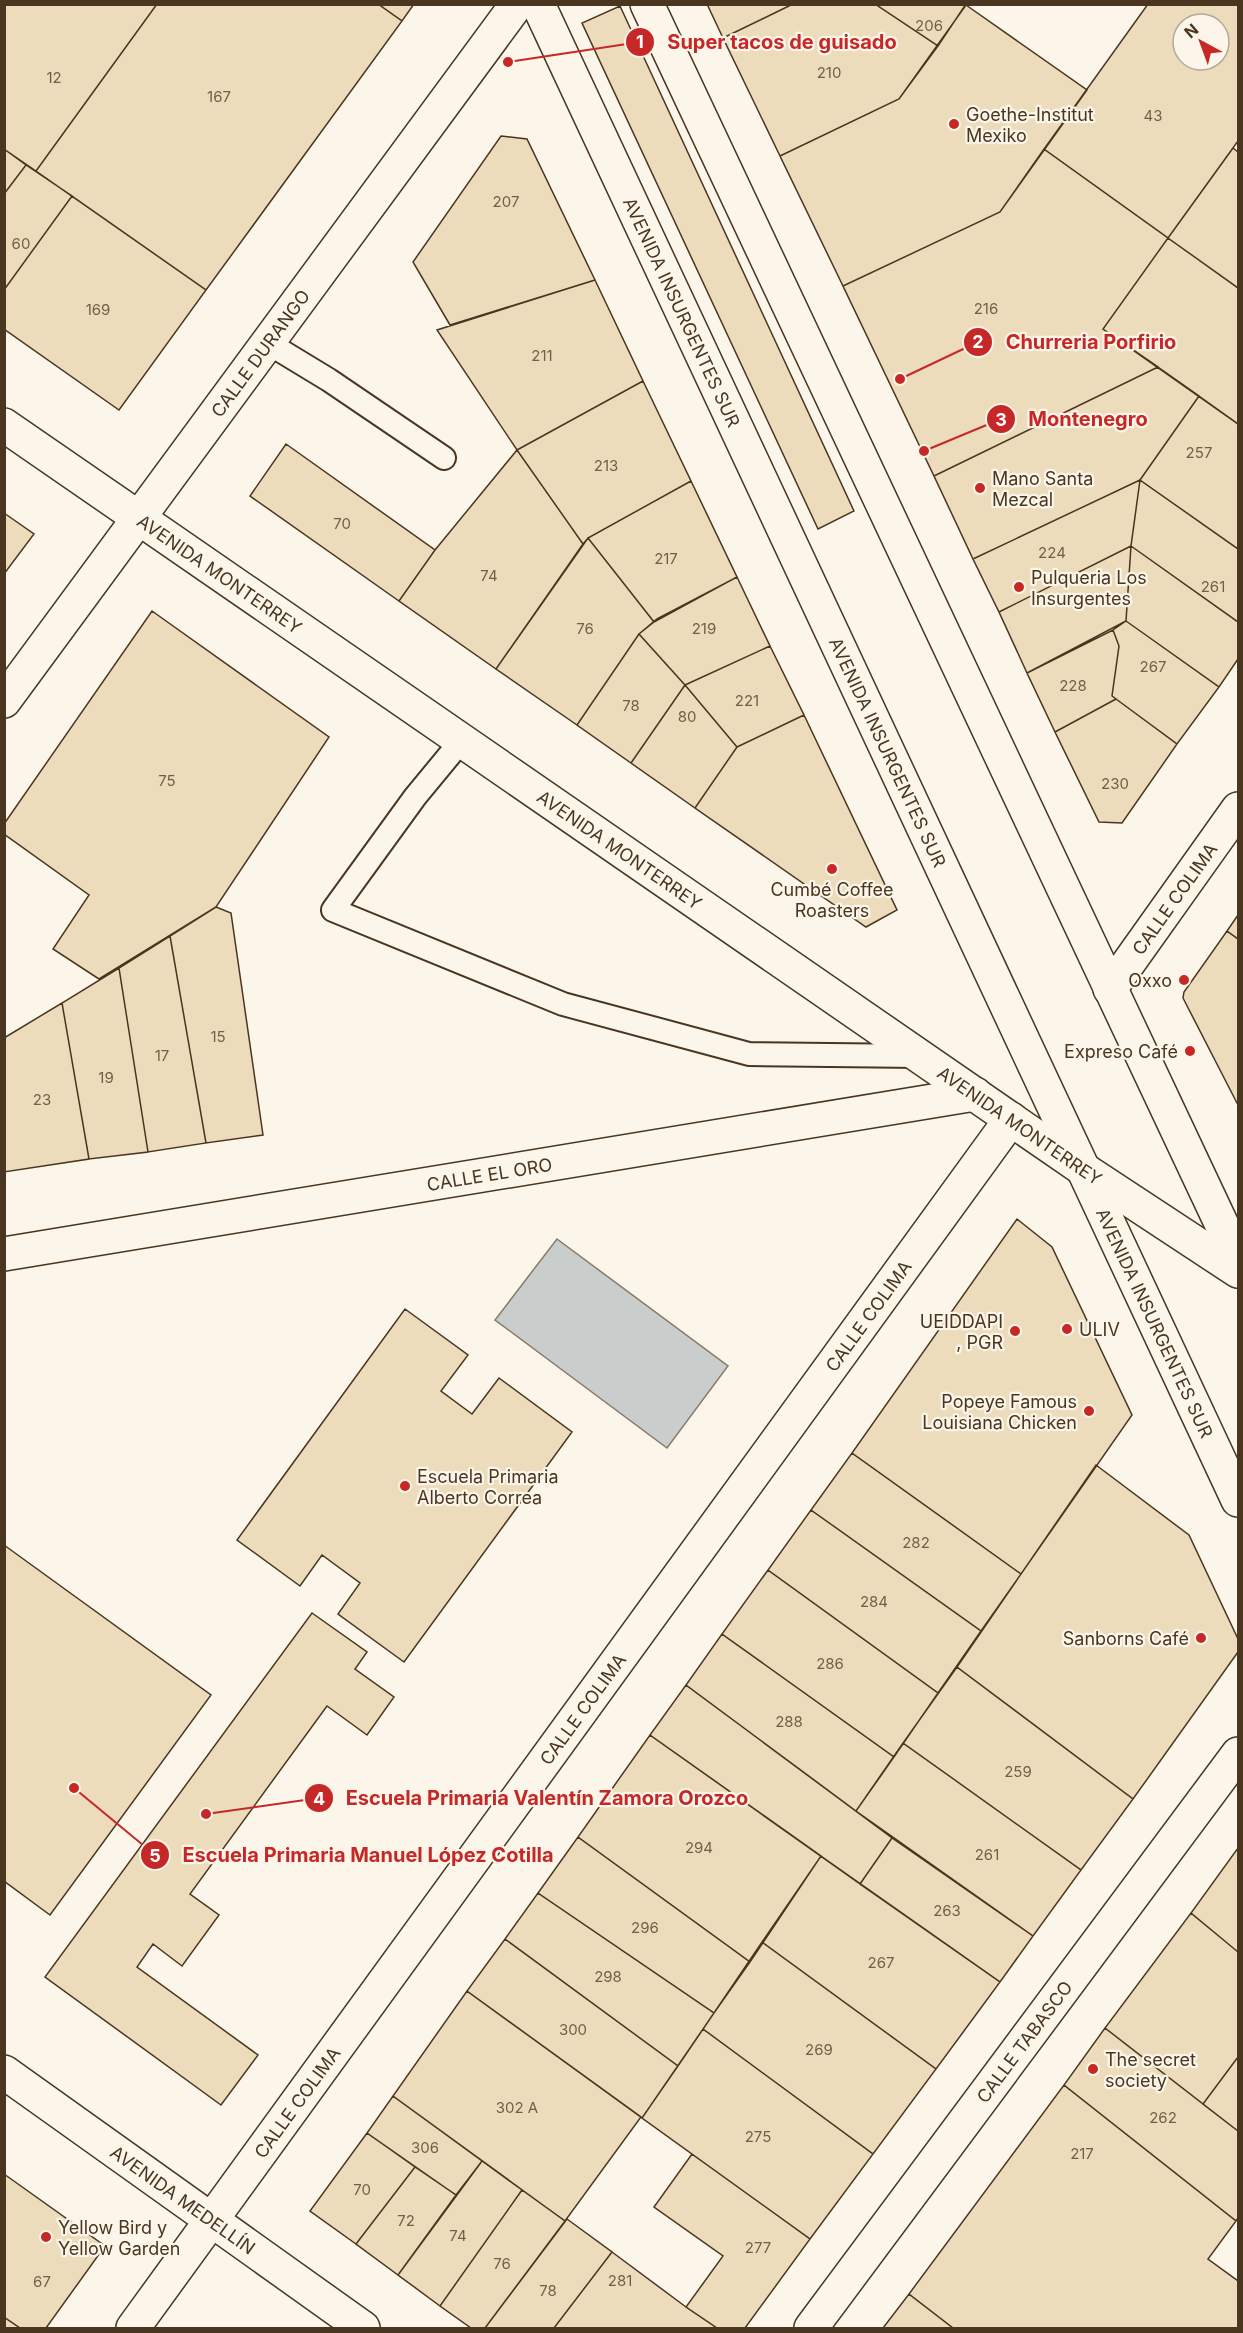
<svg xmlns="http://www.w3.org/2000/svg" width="1243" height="2333" font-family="Inter,sans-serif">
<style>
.water{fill:#c9cecd;stroke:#887966;stroke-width:1.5}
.building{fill:#ecdcbc;stroke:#4a3520;stroke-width:1.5;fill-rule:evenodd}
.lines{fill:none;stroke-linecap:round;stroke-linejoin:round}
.lane-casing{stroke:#4a3520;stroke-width:26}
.street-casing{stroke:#4a3520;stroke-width:36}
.secondary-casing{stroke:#4a3520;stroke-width:36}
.primary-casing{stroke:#4a3520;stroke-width:36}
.lane{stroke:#fbf6e9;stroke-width:22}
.street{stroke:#fbf6e9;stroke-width:33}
.secondary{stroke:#fbf6e9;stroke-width:33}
.primary{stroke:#fbf6e9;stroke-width:33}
.poi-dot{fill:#c62828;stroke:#fbf6e9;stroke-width:2}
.labels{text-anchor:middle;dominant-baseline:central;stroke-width:4.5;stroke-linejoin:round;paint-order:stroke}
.number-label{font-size:15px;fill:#725f47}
.poi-label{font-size:18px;fill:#4a3520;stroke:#fbf6e9;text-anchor:start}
.street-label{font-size:18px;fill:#4a3520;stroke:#fbf6e9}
.leader{fill:none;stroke:#c62828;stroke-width:2}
.callout-dot{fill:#c62828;stroke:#fbf6e9;stroke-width:2}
.mark-label{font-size:18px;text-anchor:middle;font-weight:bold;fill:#fff}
.callout-label{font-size:20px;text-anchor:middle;font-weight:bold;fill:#c62828;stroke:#fbf6e9;stroke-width:4.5;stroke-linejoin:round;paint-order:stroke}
</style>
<rect width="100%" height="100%" fill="#fbf6e9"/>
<path class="water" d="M557 1239 728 1366 667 1448 495 1320Z"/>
<path class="building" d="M4 4H157L36 171 4 149Z
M157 4H378L402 21 206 290 36 171Z
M378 4H414L402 21Z
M707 4H793L723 38Z
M793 4H875L938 46 899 99 780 156 723 38Z
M875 4H966L938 46Z
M1148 4H1238V141L1168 238 1044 149ZM1183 24H1219V60H1183Z
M966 5 1087 90 1000 212 843 286 780 156 899 99Z
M620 6 854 511 818 529 582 23Z
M501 136 527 139 595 280 450 325 413 262Z
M1233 148 1238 152V288L1168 238Z
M4 149 26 165 4 194Z
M1044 149 1168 238 1103 329 1158 367 934 476 843 286 1000 212Z
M26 165 72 196 4 290V194Z
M72 196 206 290 119 410 4 329V290Z
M1168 238 1238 288V424L1103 329Z
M595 280 643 381 517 450 437 330Z
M1158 367 1199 396 1140 480 973 559 934 476Z
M643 381 691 481 588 538 583 544 517 450Z
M1199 396 1238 424V549L1140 480Z
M286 444 435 550 399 601 250 496Z
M517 450 583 544 496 669 399 601 435 550Z
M1140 480 1238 549V622L1131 546Z
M1140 480 1131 546 999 612 973 559Z
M691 481 737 577 654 622 588 538Z
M4 513 34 534 4 574Z
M588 538 654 622 639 634 577 725 496 669Z
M1131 546 1126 621 1027 673 999 612Z
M1131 546 1238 622V659L1219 687 1126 621Z
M737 577 770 646 685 685 639 634 657 619Z
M152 611 329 737 216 907 99 979 53 949 89 895 4 834V824Z
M1126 621 1219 687 1177 744 1112 696 1119 646 1113 630Z
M1113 630 1119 646 1112 696 1116 699 1055 732 1027 673Z
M639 634 685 685 631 763 577 725Z
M770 646 804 715 737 747 685 685Z
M685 685 737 747 695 808 631 763Z
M1116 699 1177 744 1122 823 1099 822 1055 732Z
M804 715 897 910 866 927 695 808 737 747Z
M216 907 231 913 263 1135 206 1143 170 936Z
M1238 915V939L1227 931Z
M1227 931 1238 939V1105L1183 998 1184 992Z
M170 936 206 1143 148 1152 119 968Z
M119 968 148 1152 89 1159 62 1003Z
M62 1003 89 1159 4 1172V1038Z
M1017 1219 1052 1247 1132 1415 1021 1574 852 1453Z
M405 1309 468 1355 441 1391 472 1414 499 1378 572 1432 404 1662 338 1614 360 1583 322 1555 300 1586 237 1540Z
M852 1453 1021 1574 981 1631 811 1510Z
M1096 1465 1189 1535 1238 1639V1652L1133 1799 957 1667Z
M811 1510 981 1631 938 1693 768 1570Z
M4 1545 211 1695 50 1915 4 1881Z
M768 1570 938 1693 894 1757 722 1634Z
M312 1613 367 1652 355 1669 394 1697 367 1735 327 1706 190 1894 219 1915 182 1966 153 1944 137 1967 258 2055 221 2105 45 1977Z
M722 1634 894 1757 856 1811 686 1685Z
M957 1667 1133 1799 1081 1870 903 1743Z
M686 1685 892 1838 860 1884 650 1735Z
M650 1735 821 1856 750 1962 578 1837Z
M903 1743 1081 1870 1033 1936 856 1811Z
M578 1837 750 1962 714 2013 538 1893Z
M892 1838 1033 1936 1000 1982 860 1884Z
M1238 1848V1952L1191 1913Z
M821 1856 1000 1982 936 2069 762 1942Z
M538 1893 714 2013 678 2066 505 1939Z
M1191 1913 1238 1952V2057L1203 2104 1105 2028Z
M505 1939 678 2066 642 2118 467 1991Z
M762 1942 936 2069 873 2154 703 2029Z
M467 1991 641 2117 565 2221 393 2096Z
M1105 2028 1238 2131V2218L1236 2221 1064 2085Z
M703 2029 873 2154 810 2239 642 2118Z
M1238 2057V2131L1203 2104Z
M1064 2085 1236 2221 1208 2259 1238 2281V2328H953L909 2294Z
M393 2096 482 2161 456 2195 367 2133Z
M367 2133 415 2167 356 2244 310 2211Z
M692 2154 810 2239 745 2328H717L686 2307 723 2256 654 2207Z
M482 2161 522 2190 440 2306 398 2275Z
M415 2167 456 2195 398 2275 356 2244Z
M4 2174 105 2246 46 2328H20L4 2317Z
M522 2190 565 2221 485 2328H471L440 2306Z
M567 2219 612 2252 554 2328H485Z
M612 2252 686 2307 717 2328H554Z
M909 2294 953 2328H883Z
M4 2317 20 2328H4Z"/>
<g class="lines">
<defs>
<path id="lane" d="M268 343 329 380 444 458
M462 740 415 797 333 910 563 1004 749 1054 920 1056"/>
<g id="street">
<path id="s1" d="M4 701 517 4"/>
<path id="s2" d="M1110 989 1238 809"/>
<path id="s3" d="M4 1254 975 1094"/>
<path id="s4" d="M4 2072 363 2328"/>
<path id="s5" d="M133 2328 1011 1119"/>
<path id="s6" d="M811 2328 1238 1754"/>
</g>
<g id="secondary">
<path id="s7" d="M538 4 1238 1500"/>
<path d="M647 4 1238 1259"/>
</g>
<g id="primary">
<path id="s8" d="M4 425 1083 1169 1238 1271"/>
</g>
</defs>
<use href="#lane" class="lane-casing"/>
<use href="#street" class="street-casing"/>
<use href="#secondary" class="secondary-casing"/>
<use href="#primary" class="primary-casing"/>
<use href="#lane" class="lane"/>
<use href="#street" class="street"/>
<use href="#secondary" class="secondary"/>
<use href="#primary" class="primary"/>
</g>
<g class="poi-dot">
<circle cx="954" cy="124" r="6"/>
<circle cx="980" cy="488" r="6"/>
<circle cx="1019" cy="587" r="6"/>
<circle cx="832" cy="869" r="6"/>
<circle cx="1184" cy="980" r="6"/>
<circle cx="1190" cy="1051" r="6"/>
<circle cx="1067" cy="1329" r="6"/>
<circle cx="1015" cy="1331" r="6"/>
<circle cx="1089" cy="1411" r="6"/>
<circle cx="405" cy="1486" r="6"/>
<circle cx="1201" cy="1638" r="6"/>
<circle cx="1093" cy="2069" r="6"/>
<circle cx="46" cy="2237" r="6"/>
</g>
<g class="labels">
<g class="number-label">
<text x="929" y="25">206</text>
<text x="829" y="72">210</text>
<text x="54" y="77">12</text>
<text x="219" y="96">167</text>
<text x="1153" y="115">43</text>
<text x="506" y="201">207</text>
<text x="21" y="243">60</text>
<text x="986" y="308">216</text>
<text x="98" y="309">169</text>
<text x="542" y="355">211</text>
<text x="1199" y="452">257</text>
<text x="606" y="465">213</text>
<text x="342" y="523">70</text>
<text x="1052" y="552">224</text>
<text x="666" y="558">217</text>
<text x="489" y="575">74</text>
<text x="1213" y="586">261</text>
<text x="585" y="628">76</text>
<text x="704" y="628">219</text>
<text x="1153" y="666">267</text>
<text x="1073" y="685">228</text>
<text x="747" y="700">221</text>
<text x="631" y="705">78</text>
<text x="687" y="716">80</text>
<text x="167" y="780">75</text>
<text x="1115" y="783">230</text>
<text x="218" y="1036">15</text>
<text x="162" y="1055">17</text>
<text x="106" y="1077">19</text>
<text x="42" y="1099">23</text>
<text x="916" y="1542">282</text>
<text x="874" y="1601">284</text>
<text x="830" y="1663">286</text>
<text x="789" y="1721">288</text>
<text x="1018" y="1771">259</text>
<text x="699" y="1847">294</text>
<text x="987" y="1854">261</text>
<text x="947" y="1910">263</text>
<text x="645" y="1927">296</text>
<text x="881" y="1962">267</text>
<text x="608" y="1976">298</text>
<text x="573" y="2029">300</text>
<text x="819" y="2049">269</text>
<text x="517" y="2107">302 A</text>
<text x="1163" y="2117">262</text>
<text x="758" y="2136">275</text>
<text x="425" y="2147">306</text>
<text x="1082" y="2153">217</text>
<text x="362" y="2189">70</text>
<text x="406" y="2220">72</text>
<text x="458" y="2235">74</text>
<text x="758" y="2247">277</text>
<text x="502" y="2263">76</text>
<text x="620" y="2280">281</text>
<text x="42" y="2281">67</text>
<text x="548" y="2290">78</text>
</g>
<g class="poi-label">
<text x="966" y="114">Goethe-Institut<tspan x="966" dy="21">Mexiko</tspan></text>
<text x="992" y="478">Mano Santa<tspan x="992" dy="21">Mezcal</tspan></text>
<text x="1031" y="577">Pulqueria Los<tspan x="1031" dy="21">Insurgentes</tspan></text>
<text x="832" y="889" text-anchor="middle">Cumbé Coffee<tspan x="832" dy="21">Roasters</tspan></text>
<text x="1172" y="980" text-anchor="end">Oxxo</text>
<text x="1178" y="1051" text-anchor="end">Expreso Café</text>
<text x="1003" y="1321" text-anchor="end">UEIDDAPI<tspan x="1003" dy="21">, PGR</tspan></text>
<text x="1079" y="1329">ULIV</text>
<text x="1077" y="1401" text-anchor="end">Popeye Famous<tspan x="1077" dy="21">Louisiana Chicken</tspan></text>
<text x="417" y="1476">Escuela Primaria<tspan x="417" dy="21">Alberto Correa</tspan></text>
<text x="1189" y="1638" text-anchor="end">Sanborns Café</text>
<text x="1105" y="2059">The secret<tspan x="1105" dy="21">society</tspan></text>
<text x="58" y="2227">Yellow Bird y<tspan x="58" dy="21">Yellow Garden</tspan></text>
</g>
<g class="street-label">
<text stroke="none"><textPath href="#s7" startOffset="340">AVENIDA INSURGENTES SUR</textPath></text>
<text stroke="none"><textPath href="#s1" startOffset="432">CALLE DURANGO</textPath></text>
<text stroke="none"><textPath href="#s8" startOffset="262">AVENIDA MONTERREY</textPath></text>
<text stroke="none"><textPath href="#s7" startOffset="826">AVENIDA INSURGENTES SUR</textPath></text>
<text stroke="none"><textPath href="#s8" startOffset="748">AVENIDA MONTERREY</textPath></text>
<text stroke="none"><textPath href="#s2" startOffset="111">CALLE COLIMA</textPath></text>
<text stroke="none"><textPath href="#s8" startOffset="1234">AVENIDA MONTERREY</textPath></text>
<text stroke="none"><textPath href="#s3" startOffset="492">CALLE EL ORO</textPath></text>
<text stroke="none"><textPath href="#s5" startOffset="1251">CALLE COLIMA</textPath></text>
<text stroke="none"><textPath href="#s7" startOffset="1456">AVENIDA INSURGENTES SUR</textPath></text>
<text stroke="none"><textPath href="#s5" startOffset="765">CALLE COLIMA</textPath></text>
<text stroke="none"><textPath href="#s6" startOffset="357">CALLE TABASCO</textPath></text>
<text stroke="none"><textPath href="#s5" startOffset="279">CALLE COLIMA</textPath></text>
<text stroke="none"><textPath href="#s4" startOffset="220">AVENIDA MEDELLÍN</textPath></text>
</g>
</g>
<path class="leader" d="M508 62L640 42M900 379L978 342M924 451L1001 419M206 1814L319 1798M74 1788L155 1855"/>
<g class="callout-dot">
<circle cx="508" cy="62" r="6"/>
<circle cx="900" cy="379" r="6"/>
<circle cx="924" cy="451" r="6"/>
<circle cx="206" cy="1814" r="6"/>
<circle cx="74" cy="1788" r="6"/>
<circle cx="640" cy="42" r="15"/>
<circle cx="978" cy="342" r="15"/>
<circle cx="1001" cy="419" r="15"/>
<circle cx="319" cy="1798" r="15"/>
<circle cx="155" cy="1855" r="15"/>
</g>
<g class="mark-label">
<text x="640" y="48">1</text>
<text x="978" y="348">2</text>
<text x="1001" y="426">3</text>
<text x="319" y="1805">4</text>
<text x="155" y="1862">5</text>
</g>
<g class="callout-label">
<text x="782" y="49">Super tacos de guisado</text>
<text x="1091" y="349">Churreria Porfirio</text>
<text x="1088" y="426">Montenegro</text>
<text x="547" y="1805">Escuela Primaria Valentín Zamora Orozco</text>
<text x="368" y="1862">Escuela Primaria Manuel López Cotilla</text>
</g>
<rect width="1243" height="2333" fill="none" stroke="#4a3520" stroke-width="12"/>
<g transform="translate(1201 42) rotate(319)"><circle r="28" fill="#fbf6e9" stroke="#b4a999" stroke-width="1.5"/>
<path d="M0-4.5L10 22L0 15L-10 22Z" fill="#c62828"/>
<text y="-9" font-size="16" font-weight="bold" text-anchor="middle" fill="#4a3520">N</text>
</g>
</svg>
